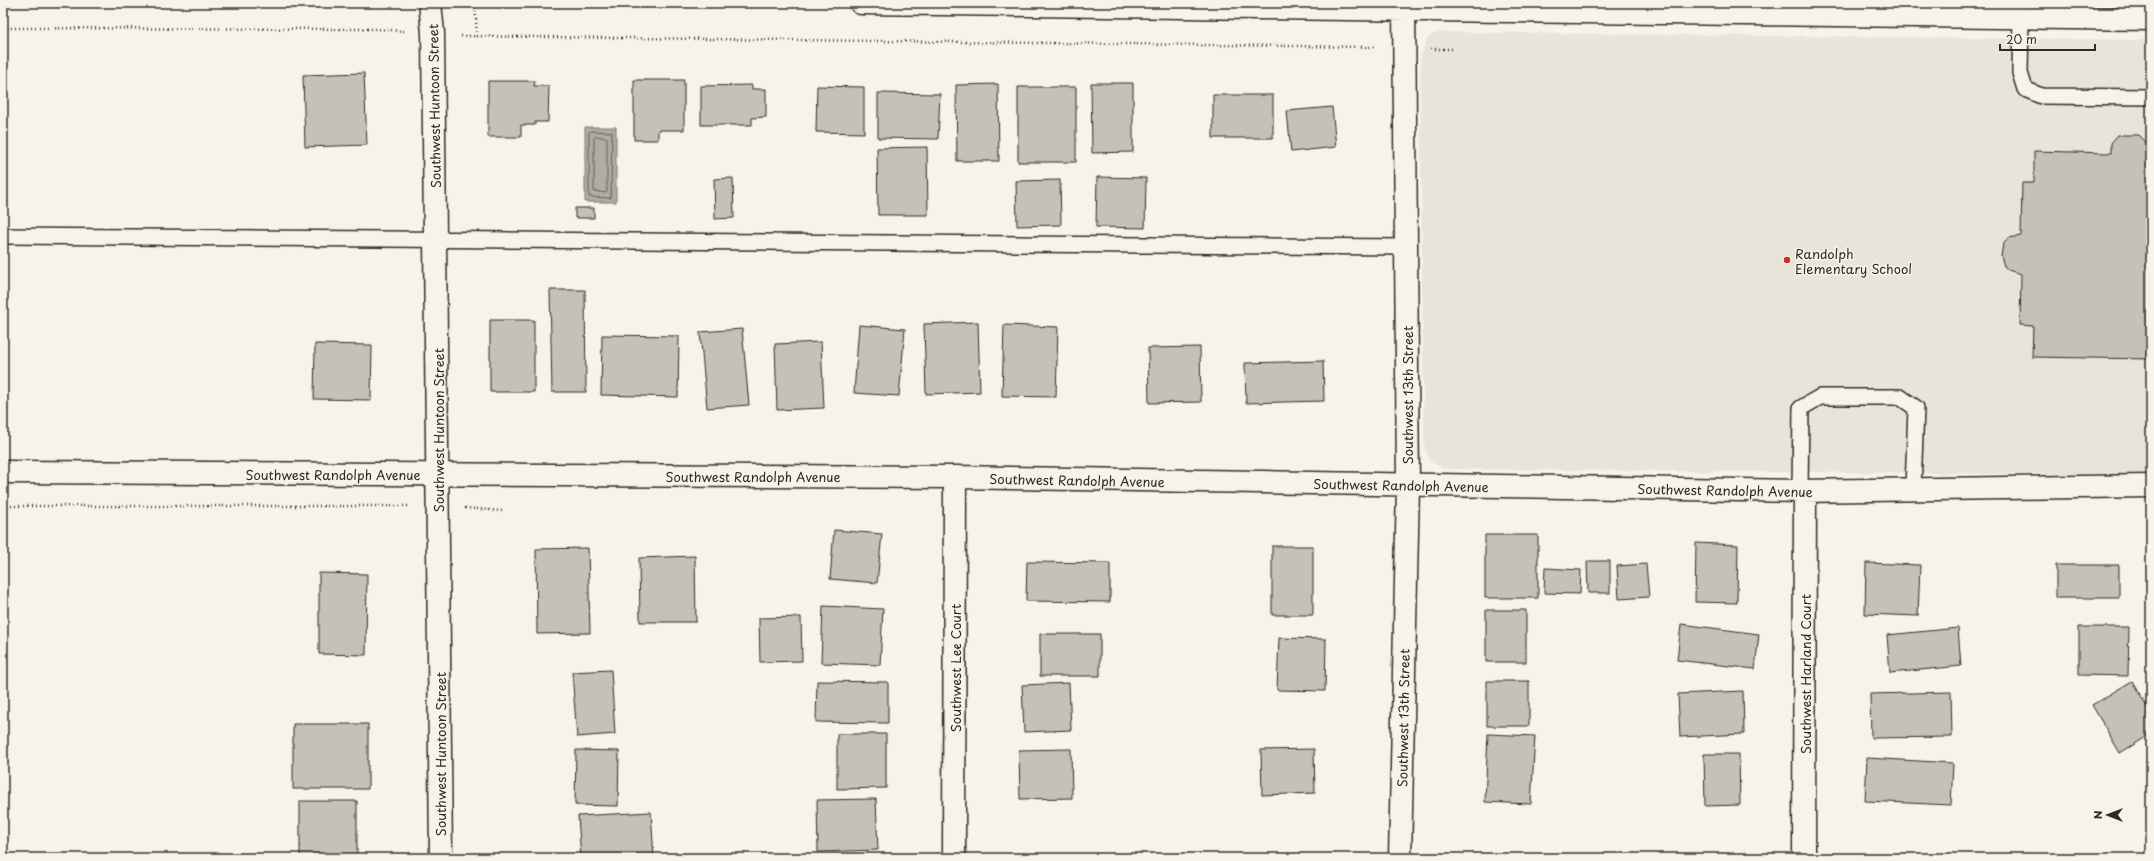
<svg xmlns="http://www.w3.org/2000/svg" width="2154" height="861" font-family="'Playpen Sans',sans-serif">
<style>
.built{fill:#e8e4da}
.water{fill:#afaca4;stroke:#7a7874}
.lines{fill:none;stroke-linecap:round;stroke-linejoin:round}
.shore{stroke:#605f5b;stroke-width:1}
.building{fill:#c4c1b9;stroke:#2b2b2b}
.service-casing{stroke:#2b2b2b;stroke-width:18}
.minor-casing{stroke:#2b2b2b;stroke-width:25}
.secondary-casing{stroke:#2b2b2b;stroke-width:25}
.path{stroke:#2b2b2b;stroke-width:2.5;stroke-dasharray:1 3;stroke-linecap:butt}
.service{stroke:#f7f3e8;stroke-width:15}
.minor{stroke:#f7f3e8;stroke-width:22}
.secondary{stroke:#f7f3e8;stroke-width:22}
.poi-dot{fill:#c8321e;stroke:#f7f3e8;stroke-width:1.5}
.labels{text-anchor:middle;dominant-baseline:central;stroke-width:3;stroke-linejoin:round;paint-order:stroke}
.street-label{font-size:13px;fill:#2b2b2b;stroke:#f7f3e8}
.poi-label{font-size:13px;fill:#2b2b2b;stroke:#f7f3e8;text-anchor:start}
</style>
<rect width="100%" height="100%" fill="#f7f3e8"/>
<filter id="ink" filterUnits="userSpaceOnUse"><feTurbulence type="fractalNoise" baseFrequency=".025" numOctaves="2"/><feDisplacementMap in="SourceGraphic" scale="8" xChannelSelector="R" yChannelSelector="G"/><feConvolveMatrix kernelMatrix="1 2 1 2 8 2 1 2 1" color-interpolation-filters="sRGB"/></filter>
<g filter="url(#ink)">
<path class="built" d="M1440 32 2151 40V475L1444 469 1431 462 1424 445 1420 76 1421 56 1428 37Z"/>
<path class="water" d="M585 127H616V202H585Z"/>
<g class="lines">
<path class="shore" d="M591 131 612 132 611 198 589 197V133Z
M596 136 607 138V191L606 193 594 191V138Z"/>
</g>
<path class="building" d="M364 73 367 145 305 147 303 75Z
M634 80H684V130H658V140H634Z
M488 81H535L534 86H549L548 122H535V125H521V137H488Z
M1091 83H1133V152L1092 153Z
M998 84 999 161H957L956 85Z
M752 85V89H766V117L752 118V125H701V86Z
M817 86 864 87V133L816 132Z
M1018 87H1076V162H1018Z
M878 93 940 94 938 139 878 138Z
M1213 95H1273V138H1213Z
M1332 107 1336 147 1291 152 1287 111Z
M2118 135H2139L2146 142V152H2151V359L2032 357 2033 326 2020 325 2021 274 2008 270 2004 266 2001 256 2003 245 2008 238 2021 236 2022 183H2034V151L2111 153V143Z
M927 147 928 215H878L877 148Z
M1097 177 1146 178 1145 228 1096 227Z
M733 178 734 218 715 219 714 179Z
M1060 180 1061 225 1017 226 1016 181Z
M575 208H594V218H575Z
M550 290H585L586 392H552Z
M490 320H534V392H490Z
M978 322 980 392 926 394 924 324Z
M859 325 905 329 899 396 854 393Z
M1004 325 1058 327 1056 397 1002 396Z
M742 329 749 405 707 408 700 332Z
M602 335 679 336 678 397 601 395Z
M821 342 824 408 777 410 775 344Z
M315 344 372 345 371 400 314 399Z
M1200 347 1201 402 1149 403 1148 348Z
M1323 361 1324 401 1246 403 1245 363Z
M834 530 882 534 877 583 830 579Z
M1485 535H1538V598H1485Z
M1696 543 1738 545 1737 603 1695 602Z
M1272 546H1313V615H1272Z
M588 548 590 633 537 634 536 549Z
M695 556 696 622H640L639 558Z
M1587 561H1610V593H1588Z
M1027 562 1110 563V602L1026 601Z
M1866 563 1920 565 1918 616 1865 614Z
M1646 564 1649 597 1619 599 1617 566Z
M2056 565H2119V598H2056Z
M1545 568 1581 570 1580 594 1544 593Z
M319 573 367 574 366 655 319 654Z
M823 606 883 609 880 665 821 663Z
M1486 610H1526V662H1486Z
M801 617 802 661 760 662 759 618Z
M1681 624 1759 634 1755 669 1677 660Z
M2079 627H2129L2128 676 2079 675Z
M1958 628 1961 666 1890 673 1887 635Z
M1040 634H1100V676H1040Z
M1279 638 1326 639 1325 691 1277 690Z
M611 670 615 734 577 737 572 672Z
M817 681 888 682V723L816 722Z
M1487 681H1529V726H1487Z
M2132 681 2151 713V734L2120 753 2092 705Z
M1069 683 1071 730 1024 732 1022 685Z
M1743 691 1744 734 1680 737 1678 694Z
M1951 692 1952 737 1871 738 1870 694Z
M293 724H368V789H293Z
M837 734H886V788L837 789Z
M1488 734 1535 736 1531 804 1485 802Z
M1071 749 1072 798 1020 799 1019 750Z
M1314 749 1315 793 1262 795 1261 750Z
M576 750 619 751 618 806 575 805Z
M1704 754H1739L1740 805 1705 806Z
M1867 758 1953 763 1951 805 1865 801Z
M2151 775V786L2146 781Z
M876 799 878 850 818 852 817 800Z
M300 801H357V858H300Z
M651 812 654 858H581L578 816Z
M1029 854 1031 858H1021Z"/>
<g class="lines">
<defs>
<path id="service" d="M2021 17 2020 73 2025 89 2041 96 2151 97
M3 236 1407 247
M1800 491 1801 408 1820 397H1900L1916 408 1913 489"/>
<path id="minor" d="M861 3 2151 19
M3 472 955 477 1800 491 2151 486
M954 858 955 477
M1400 858 1408 486 1404 3
M1804 858 1805 491"/>
<path id="secondary" d="M430 3 433 33 441 858"/>
</defs>
<use href="#service" class="service-casing"/>
<use href="#minor" class="minor-casing"/>
<use href="#secondary" class="secondary-casing"/>
<path class="path" d="M475 3 477 38
M3 28 375 29 404 31
M461 36 1376 47
M1431 49H1454
M3 506H410
M465 508 503 511"/>
<use href="#service" class="service"/>
<use href="#minor" class="minor"/>
<use href="#secondary" class="secondary"/>
</g>
</g>
<circle class="poi-dot" cx="1787" cy="260" r="4"/>
<g class="labels">
<g class="street-label">
<text transform="translate(434 106) rotate(-91)">Southwest Huntoon Street</text>
<text transform="translate(1407 395) rotate(-90)">Southwest 13th Street</text>
<text transform="translate(438 430) rotate(-90)">Southwest Huntoon Street</text>
<text x="333" y="474">Southwest Randolph Avenue</text>
<text x="753" y="476">Southwest Randolph Avenue</text>
<text transform="translate(1077 480) rotate(1)">Southwest Randolph Avenue</text>
<text transform="translate(1401 485) rotate(1)">Southwest Randolph Avenue</text>
<text transform="translate(1725 490) rotate(1)">Southwest Randolph Avenue</text>
<text transform="translate(955 668) rotate(-90)">Southwest Lee Court</text>
<text transform="translate(1805 674) rotate(-90)">Southwest Harland Court</text>
<text transform="translate(1403 718) rotate(-89)">Southwest 13th Street</text>
<text transform="translate(440 754) rotate(-90)">Southwest Huntoon Street</text>
</g>
<g class="poi-label">
<text x="1795" y="253">Randolph<tspan x="1795" dy="15">Elementary School</tspan></text>
</g>
</g>
<rect width="2154" height="861" fill="none" stroke="#f7f3e8" stroke-width="16"/>
<rect x="8" y="8" width="2138" height="845" fill="none" stroke="#2b2b2b" stroke-width="1.5" filter="url(#ink)"/>
<g transform="translate(2108 815) rotate(270)" stroke="#f7f3e8" stroke-width="3" paint-order="stroke">
<path d="M0-3L7 15L0 10L-7 15Z" fill="#2b2b2b"/>
<text y="-6" font-size="11" font-weight="bold" text-anchor="middle" fill="#2b2b2b">N</text>
</g>
<path d="M2000 44v6h95v-6" fill="none" stroke="#2b2b2b" stroke-width="2"/>
<text x="2006" y="44" font-size="12" fill="#2b2b2b" stroke="#f7f3e8" stroke-width="3" paint-order="stroke">20 m</text>
</svg>
